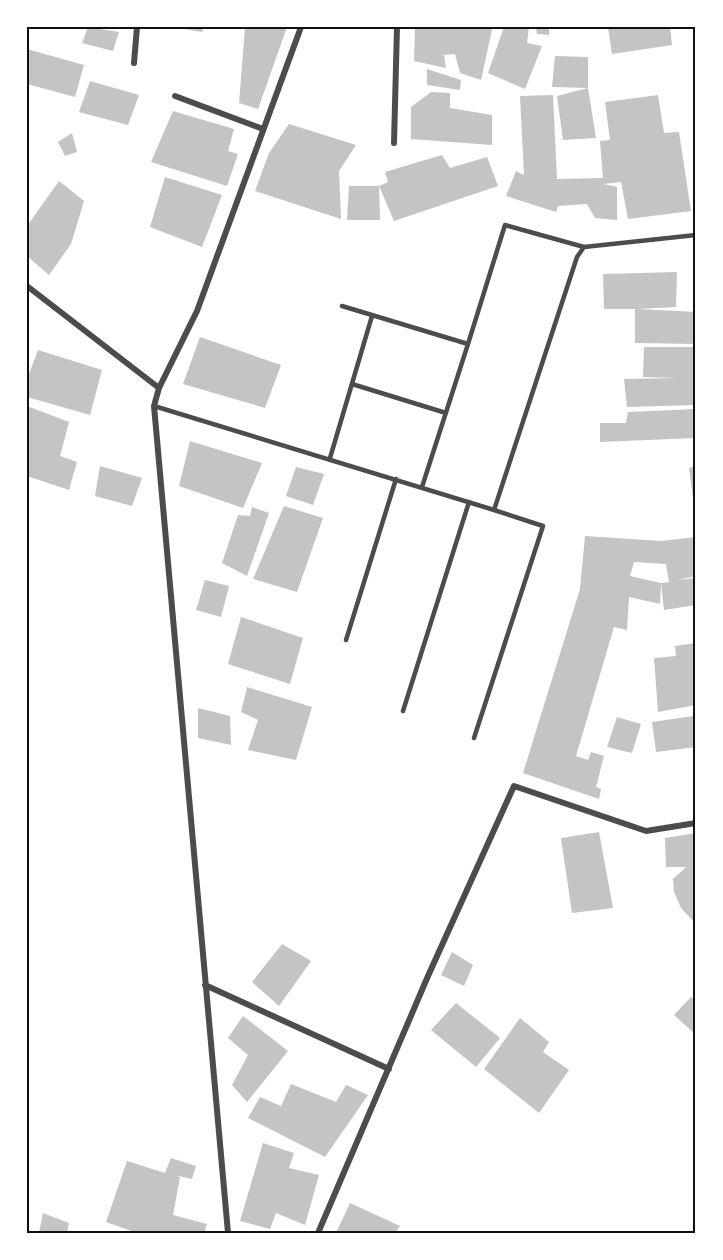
<svg xmlns="http://www.w3.org/2000/svg" width="723" height="1260" font-family="Montserrat,sans-serif">
<style>
.building{fill:#c4c4c4}
.lines{fill:none;stroke-linecap:round;stroke-linejoin:round}
.service{stroke:#4c4c4c;stroke-width:4.5}
.minor{stroke:#4c4c4c;stroke-width:6}
.neatline{fill:none;stroke:#111;stroke-width:2}
</style>
<rect width="100%" height="100%" fill="#fff"/>
<path class="building" d="M88 27 119 32 113 51 82 43Z
M174 27H203L202 32Z
M245 27H287L258 109 239 103Z
M415 27H488L492 30 481 80 460 73 455 54 444 55 446 68 414 61Z
M504 27H529L527 43 542 46 525 89 488 73Z
M536 27H549V35L537 34Z
M608 27H670L672 45 612 54Z
M27 49 84 65 75 97 27 84Z
M555 56 588 57V88L596 138 563 140 557 96 588 88 552 87Z
M427 69 461 80 460 90 427 85Z
M90 81 139 95 128 125 79 112Z
M431 92 450 93V108L492 115V145L411 139V107Z
M553 95 557 179 603 178 600 141 610 140 605 102 658 95 664 133 679 132 691 211 628 219 621 182 603 184 617 187V220L595 218 587 204 558 206 556 212 506 196 516 171 524 175 520 96Z
M173 111 234 129 228 151 238 154 227 186 151 162Z
M289 124 356 145 339 171 341 219 255 191 269 153Z
M72 133 77 152 65 156 58 142Z
M442 155 450 168 487 157 498 186 394 221 379 186 388 182 385 172Z
M165 177 222 195 202 247 150 227Z
M59 181 84 201 71 244 49 275 27 256V226Z
M349 186H379L380 220H347Z
M677 272 676 307 638 309 696 312V344L635 343V309H604L603 274Z
M200 337 281 365 265 408 183 384Z
M644 347H694L696 405 627 407 624 379 677 378 643 377Z
M38 350 102 370 90 415 27 397V379Z
M27 406 69 422 60 456 77 462 69 490 27 476Z
M696 409V438L600 442V423H626L628 412Z
M190 441 262 463 243 508 179 486Z
M100 466 142 478 132 506 95 496Z
M696 466V512H695L689 468Z
M296 467 324 474 313 505 286 496Z
M284 506 323 518 297 592 253 579Z
M252 507 269 513 247 576 222 563 238 515 250 516Z
M585 536 661 541 696 537V576L677 580 696 578V605L664 610 661 583 669 582 666 564 634 562 630 576 661 583 660 604 629 597 627 630 614 627 576 756 588 760 591 752 604 756 596 787 601 789 599 799 523 773 580 589Z
M205 580 229 586 221 617 196 610Z
M241 617 303 638 290 684 228 664Z
M696 643V705L658 712 654 658 676 656 675 646Z
M247 687 312 707 296 760 248 750 258 720 241 712Z
M198 708 230 716 231 745 198 738Z
M693 716 696 747 656 752 652 722Z
M617 717 641 724 632 753 607 747Z
M599 832 613 908 572 913 561 838Z
M696 833V924L681 908 674 892 673 879 686 867H666L665 838Z
M282 944 311 961 279 1006 252 982Z
M452 952 473 965 464 986 441 975Z
M691 997 696 1001V1035L674 1015Z
M456 1003 500 1038 476 1067 431 1030Z
M243 1016 288 1051 247 1102 232 1085 248 1055 228 1038Z
M520 1018 549 1042 543 1052 569 1070 539 1113 484 1069Z
M291 1084 336 1102 346 1085 368 1095 325 1157 248 1118 260 1097 281 1106Z
M263 1143 294 1153 289 1168 319 1175 305 1225 276 1213 270 1229 240 1221Z
M171 1158 196 1166 192 1179 174 1175 180 1177 173 1215 207 1224 204 1233H137L106 1222 127 1161 165 1173Z
M350 1203 400 1226 395 1233H336Z
M43 1213 69 1223 67 1233H39Z"/>
<g class="lines">
<path class="service" d="M342 306 468 344 422 487
M468 344 505 225 584 247
M352 384 446 413
M154 406 494 510 577 257 584 247 696 235
M330 458 372 316
M346 640 396 479
M403 711 469 502
M474 738 543 526 494 510"/>
<path class="minor" d="M134 63 137 27
M175 96 263 129
M394 143 397 27
M27 286 159 388
M205 985 389 1069
M228 1233 154 406 159 388 197 311 301 27
M318 1233 428 976 514 786 646 831 696 823"/>
</g>
<rect width="723" height="1260" fill="none" stroke="#ffffff" stroke-width="57"/>
<rect x="28" y="28" width="666" height="1204" class="neatline"/>
</svg>
